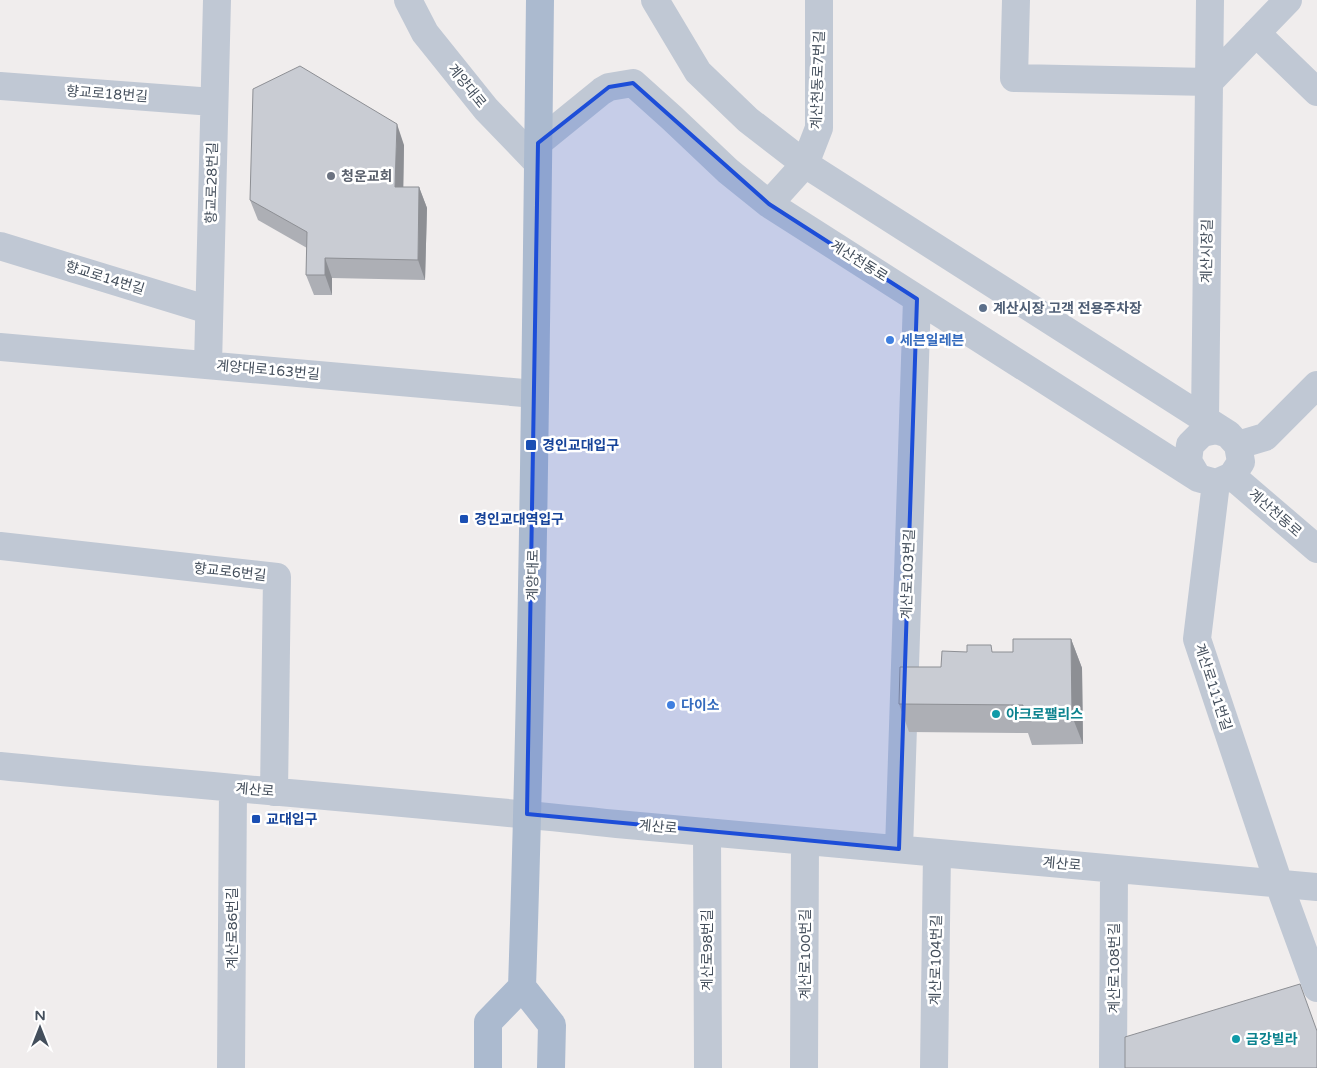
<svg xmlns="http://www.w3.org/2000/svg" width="1317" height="1068" font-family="'Varela Round','Noto Sans KR',sans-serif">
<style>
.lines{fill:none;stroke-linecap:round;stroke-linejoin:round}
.minor{stroke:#c0c8d4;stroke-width:28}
.major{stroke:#abbacf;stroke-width:28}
.wall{fill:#adafb5}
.shaded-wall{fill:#8d8f94}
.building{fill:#c9ccd3;stroke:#8d8f94}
.marked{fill:#1d4ed8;fill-opacity:0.2;stroke:#1d4ed8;stroke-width:4;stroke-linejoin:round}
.worship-dot{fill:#6b7280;stroke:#fff;stroke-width:2}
.service-dot{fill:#5c6f8a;stroke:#fff;stroke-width:2}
.shop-dot{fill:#3f7fe0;stroke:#fff;stroke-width:2}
.transit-dot{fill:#1a4fb4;stroke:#fff;stroke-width:2}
.culture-dot{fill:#0f9aa8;stroke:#fff;stroke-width:2}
.labels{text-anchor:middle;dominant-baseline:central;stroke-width:5;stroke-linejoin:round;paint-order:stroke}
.street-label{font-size:14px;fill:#444f5c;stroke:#fff}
.worship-label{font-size:14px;font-weight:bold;fill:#5b616d;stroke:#fff;text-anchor:start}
.service-label{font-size:14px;font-weight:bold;fill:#4e5e75;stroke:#fff;text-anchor:start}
.shop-label{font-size:14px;font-weight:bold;fill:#366cbe;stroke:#fff;text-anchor:start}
.transit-label{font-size:14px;font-weight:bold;fill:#164399;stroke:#fff;text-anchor:start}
.culture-label{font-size:14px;font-weight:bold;fill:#0d838f;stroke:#fff;text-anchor:start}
</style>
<rect width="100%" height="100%" fill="#f0eded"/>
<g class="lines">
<path class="minor" d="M408 0 425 33 486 109 538 163
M655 0 698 72 748 120 805 164 1228 434
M1016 0 1014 78 1209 82 1288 0
M1256 33 1317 92
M0 86 213 102
M538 143 602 91 609 87 633 83 672 118 728 171 769 204 1198 478
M769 204 805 164 819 128V0
M0 246 209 310
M0 347 535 394
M208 365 217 0
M1205 419 1210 0
M1216 430 1228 434 1238 445 1241 462 1232 476 1216 483 1198 478 1188 461 1190 445 1202 433Z
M1238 445 1265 437 1317 385
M1232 476 1317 549
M1216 483 1197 639 1279 884 1317 988
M0 546 277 577 274 792
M0 766C206 787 412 802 617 824L1317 887
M707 832 708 1068
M899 849 917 299
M231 1068 233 788
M804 1068 805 841
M934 1068 937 853
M1113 1068 1114 869"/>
<path class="major" d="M540 0C536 329 533 658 522 987L552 1025 551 1068
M488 1068V1022L522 987"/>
</g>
<path class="wall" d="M404 145 403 187H419L427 208 425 280 332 278V295H314L306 275 307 248 258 220 250 200Z
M1071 639 1082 668 1083 744 1032 745 1028 733 909 732 899 704 967 652H1013Z"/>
<path class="shaded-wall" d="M397 124 404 145 403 207 395 187Z
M419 187 427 208 425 280 418 260Z
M325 258 332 278V295L325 275Z
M1071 639 1082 668 1083 744 1072 716Z"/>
<path class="building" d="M300 66 397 124 395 187H419L418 260 325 258V275H306L307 232 250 200 253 89Z
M1013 639H1071L1072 716 1022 717 1023 705 899 704 900 667H941L942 651 967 652V645H991L992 652H1013Z
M1300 984 1317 1031V1068H1125V1037Z"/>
<path class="marked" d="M633 83 769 204 917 299 899 849 527 814 538 143 609 87Z"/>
<circle class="worship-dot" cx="331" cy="176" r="5"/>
<circle class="service-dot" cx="983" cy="308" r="5"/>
<g class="shop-dot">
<circle cx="890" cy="340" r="5"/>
<circle cx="671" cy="705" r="5"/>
</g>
<g class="transit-dot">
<rect x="525" y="439" width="12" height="12" rx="2.5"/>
<rect x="459" y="514" width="10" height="10" rx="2.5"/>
<rect x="251" y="814" width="10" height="10" rx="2.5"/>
</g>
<g class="culture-dot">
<circle cx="996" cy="714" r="5"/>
<circle cx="1236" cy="1039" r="5"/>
</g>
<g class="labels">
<g class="street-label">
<text transform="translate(818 80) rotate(-88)">계산천동로7번길</text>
<text transform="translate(467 86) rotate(51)">계양대로</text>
<text transform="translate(107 94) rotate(4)">향교로18번길</text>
<text transform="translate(212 183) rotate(-89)">향교로28번길</text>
<text transform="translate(1207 251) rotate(-89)">계산시장길</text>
<text transform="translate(859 261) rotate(32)">계산천동로</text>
<text transform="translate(105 278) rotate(17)">향교로14번길</text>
<text transform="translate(268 370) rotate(5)">계양대로163번길</text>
<text transform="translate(1275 513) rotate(41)">계산천동로</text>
<text transform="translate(230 572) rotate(6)">향교로6번길</text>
<text transform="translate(908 574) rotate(-88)">계산로103번길</text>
<text transform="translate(533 575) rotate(-89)">계양대로</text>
<text transform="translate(1213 687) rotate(72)">계산로111번길</text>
<text transform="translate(255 790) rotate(5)">계산로</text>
<text transform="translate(658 827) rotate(5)">계산로</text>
<text transform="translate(1062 864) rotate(5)">계산로</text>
<text transform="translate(232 928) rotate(-90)">계산로86번길</text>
<text transform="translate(707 950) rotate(-90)">계산로98번길</text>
<text transform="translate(805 954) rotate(-90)">계산로100번길</text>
<text transform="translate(936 960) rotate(-89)">계산로104번길</text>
<text transform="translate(1114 968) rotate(-90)">계산로108번길</text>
</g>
<g class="worship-label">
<text x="341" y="176">청운교회</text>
</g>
<g class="service-label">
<text x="993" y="308">계산시장 고객 전용주차장</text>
</g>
<g class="shop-label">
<text x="900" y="340">세븐일레븐</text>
<text x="681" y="705">다이소</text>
</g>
<g class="transit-label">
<text x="542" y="445">경인교대입구</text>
<text x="474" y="519">경인교대역입구</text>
<text x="266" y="819">교대입구</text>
</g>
<g class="culture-label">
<text x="1006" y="714">아크로팰리스</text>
<text x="1246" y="1039">금강빌라</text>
</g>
</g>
<g transform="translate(40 1028)" stroke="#ffffff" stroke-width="4" paint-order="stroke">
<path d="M0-4L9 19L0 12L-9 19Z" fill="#444f5c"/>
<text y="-8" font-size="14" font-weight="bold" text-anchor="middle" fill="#444f5c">N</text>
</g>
</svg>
